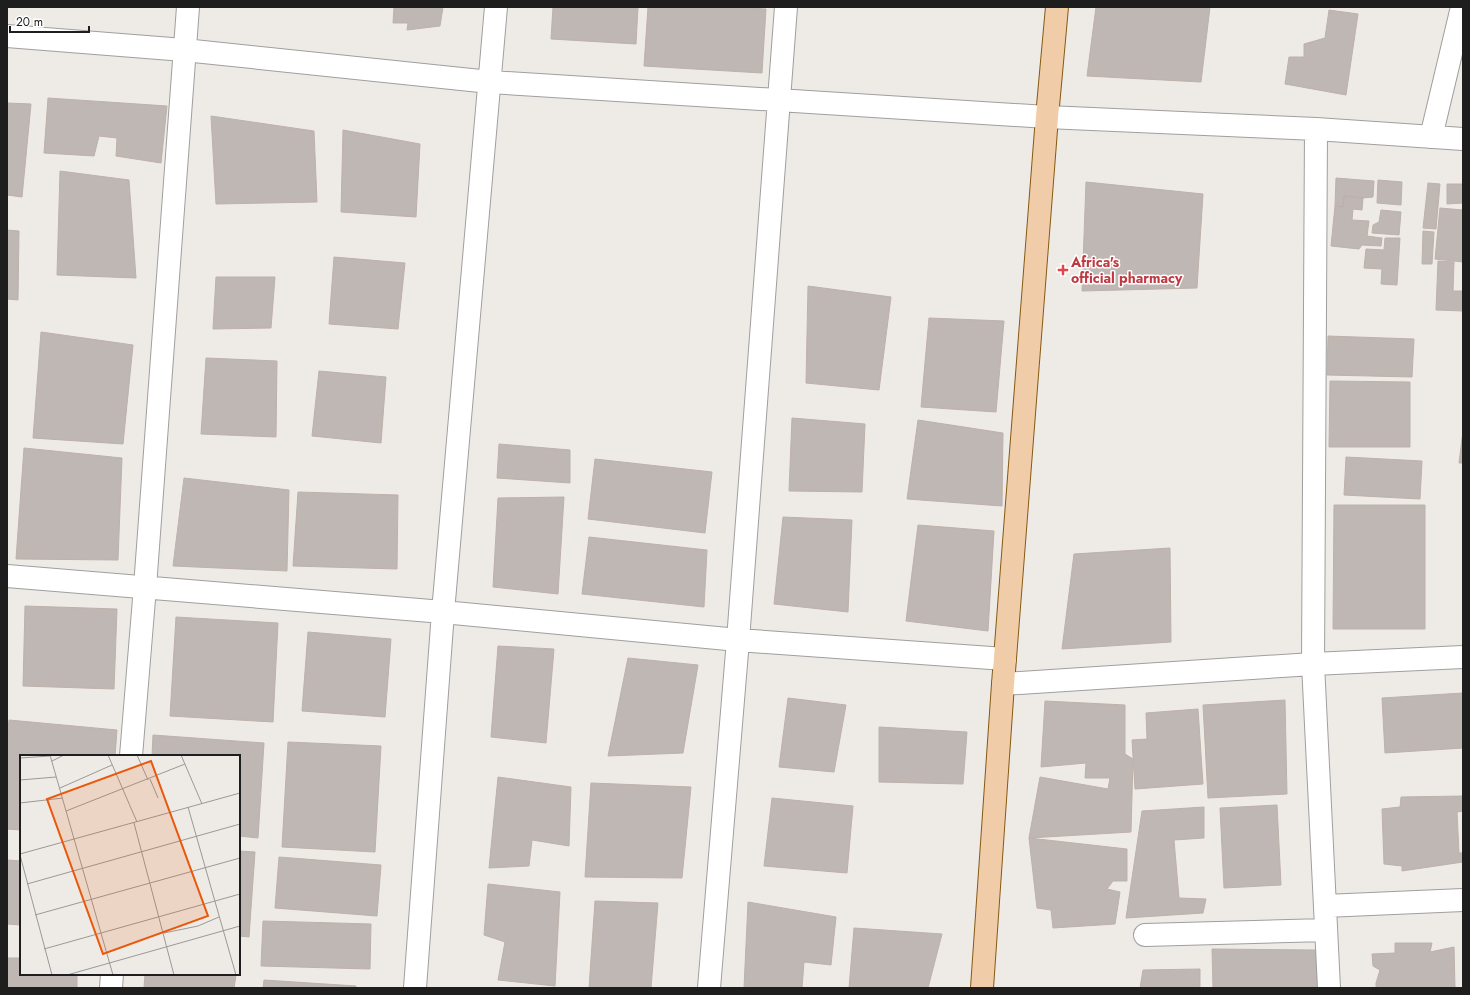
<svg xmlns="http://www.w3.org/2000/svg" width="1470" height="995" font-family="Jost,sans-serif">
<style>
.building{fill:#beb7b3;stroke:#beb1aa}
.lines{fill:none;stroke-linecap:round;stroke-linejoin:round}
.minor-casing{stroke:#9f9f9f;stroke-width:24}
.major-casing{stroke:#865912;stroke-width:24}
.minor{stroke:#fff;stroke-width:22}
.major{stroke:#f0cda8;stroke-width:22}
.health-dot{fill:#e0444e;stroke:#fff;stroke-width:1.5}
.labels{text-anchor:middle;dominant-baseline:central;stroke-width:3;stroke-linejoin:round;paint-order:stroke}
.health-label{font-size:14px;font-weight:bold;fill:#be3a42;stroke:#fff;text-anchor:start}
.inset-road{fill:none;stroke:#9b9996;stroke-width:1}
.view{fill:#e8590c;fill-opacity:0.15;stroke:#e8590c;stroke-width:2}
.inset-edge{fill:none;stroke:#1e1e1e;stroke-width:2}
</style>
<rect width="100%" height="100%" fill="#eeebe6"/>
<path class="building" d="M394 7H443L440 26 407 30 408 23H393Z
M553 7H638L636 44 551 39Z
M648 7H730L766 9 762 73 644 66Z
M1096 7H1210L1201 82 1087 76Z
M1329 10 1358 14 1346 95 1285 84 1289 57H1304V44L1325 38Z
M48 98 167 106 161 163 116 156 117 138 99 136 94 156 44 153Z
M7 103 31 104 22 197 7 195Z
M211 116 314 131 317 202 216 204Z
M343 130 420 144 416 217 341 212Z
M60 171 129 180 136 278 57 275Z
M1336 178 1374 181 1373 197 1363 198 1344 196 1343 207 1335 206Z
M1378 180 1402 182 1401 205 1377 203Z
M1086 182 1203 194 1197 288 1082 291Z
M1428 183 1440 184 1436 229 1423 228Z
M1447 184H1463V203L1447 204Z
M1344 196 1363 198 1362 210 1353 209 1352 220 1369 221 1367 236 1382 238 1381 246 1362 245 1359 249 1331 246 1335 206 1343 207Z
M1440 208 1463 210V262L1435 259Z
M1381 210 1401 212 1399 235 1372 233 1373 225 1379 222Z
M7 230 19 231 18 300 7 299Z
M1423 231 1434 232 1432 264H1422Z
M1385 238H1400L1397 285 1381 284 1382 269 1364 268 1366 249 1384 250Z
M334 257 405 263 398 329 329 324Z
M1438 261 1454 262 1453 291H1463V311L1436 310Z
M216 277H275L271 328 213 329Z
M808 286 891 297 879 390 806 383Z
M929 318 1004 321 996 412 921 407Z
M41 332 133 345 123 444 33 438Z
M1328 336 1414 339 1412 377 1327 375Z
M206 358 277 361 276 437 201 434Z
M319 371 386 377 381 443 312 436Z
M1330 381 1410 382V447H1329Z
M792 418 865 424 862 492 789 491Z
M918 420 1003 433 1002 506 907 499Z
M1463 431V463H1459Z
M499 444 570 450V483L497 478Z
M24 448 122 458 118 560 16 559Z
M1346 457 1422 461 1420 499 1344 495Z
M595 459 712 472 705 533 588 519Z
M184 478 289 490 287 571 173 566Z
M298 492 398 495 397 569 293 566Z
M564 497 558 594 493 587 498 498Z
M1334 505H1425V629H1333Z
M783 517 852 520 848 612 774 604Z
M918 525 994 531 988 631 906 621Z
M589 537 707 550 704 607 582 594Z
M1170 548 1171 642 1062 649 1074 554Z
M25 606 117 609 114 689 23 686Z
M176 617 278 623 273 722 170 716Z
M308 632 391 639 385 717 302 711Z
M498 646 554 649 546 743 491 737Z
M628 658 698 665 683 753 608 756Z
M1463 693V748L1385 753 1382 698Z
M788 698 846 705 834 772 779 767Z
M1285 700 1287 794 1208 798 1203 705Z
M1045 701 1125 705V754L1133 759 1131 832 1029 838 1040 777 1108 789 1110 778H1085L1086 763 1041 767Z
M1198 709 1203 784 1135 789 1132 740 1147 739 1146 713Z
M9 720 117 730 115 756H21V830L7 829V739Z
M879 727 967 732 963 784 879 782Z
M153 735 264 743 258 838 239 836V756H152Z
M288 742 381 746 375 852 282 847Z
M498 777 571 787 569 846 532 840 529 866 489 868Z
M591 783 691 787 682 878 585 877Z
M1463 796V811L1457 812 1459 853H1463V862L1402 871V866L1384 864 1382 809 1400 807 1401 797Z
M772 798 853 806 847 873 764 866Z
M1277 805 1281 885 1224 888 1220 808Z
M1204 807V838L1174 840 1179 898 1206 899 1203 913 1126 918 1142 811Z
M1029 838 1127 849V881H1113L1107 889 1120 892 1115 924 1053 928 1051 910 1037 908Z
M239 851 255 852 249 937 239 936Z
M279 857 381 865 377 916 275 908Z
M7 860 21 861V925L7 924Z
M488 884 560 892 555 986 498 980 505 942 484 935Z
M595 901 658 903 651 988H589Z
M748 902 836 917 831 965 804 962 802 988H744Z
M263 921 371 924 370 969 261 966Z
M854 928 942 934 928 988H849Z
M1395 943H1432L1430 952 1454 947 1455 988H1376V983L1380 970 1373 966 1372 954 1395 953Z
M1212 949 1315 950 1318 988H1213Z
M7 958H21V974H77V988H7Z
M1200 969V988H1140L1143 970Z
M145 974H230L236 975 234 988H144Z
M264 980 356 986V988H263Z"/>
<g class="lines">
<defs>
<path id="minor" d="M7 36 184 50 490 82 1047 117 1316 129 1463 139
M1316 129 1313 664 1329 988
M1431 137 1462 7
M7 576 443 612 738 640 1005 659
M1003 684 1313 664 1463 657
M131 756 145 587 188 7
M1325 906 1463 900
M1145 935 1326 930
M111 988 112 974
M415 988 443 612 496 7
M709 988 738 640 786 7"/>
<path id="major" d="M982 988 1003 684 1047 117 1057 7"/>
</defs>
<use href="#minor" class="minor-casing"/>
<use href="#major" class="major-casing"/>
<use href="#minor" class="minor"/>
<use href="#major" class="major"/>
</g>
<path class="health-dot" d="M1061 264h4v4h4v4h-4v4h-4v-4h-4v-4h4z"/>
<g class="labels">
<g class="health-label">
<text x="1071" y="262">Africa's<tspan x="1071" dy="16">official pharmacy</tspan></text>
</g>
</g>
<g transform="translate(20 755)">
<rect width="220" height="220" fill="#eeebe6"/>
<path class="inset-road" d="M30 0 93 220M88 0 117 67M117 0 128 25M161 0 182 49M0 3 30 1M32 6 44 0M130 24 138 43M0 25 36 22M40 33 92 10M0 48 43 43M168 52 216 220M46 56 165 9M114 68 154 220M0 99 220 38M0 100 32 220M7 129 220 69M15 160 220 103M144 178 178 171 199 162M24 194 220 139M47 220 220 171"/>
<path class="view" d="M131 6 188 161 83 199 27 44Z"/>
<rect width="220" height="220" class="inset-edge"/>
</g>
<rect width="1470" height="995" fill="none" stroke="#1e1e1e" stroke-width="16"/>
<path d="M10 26v6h79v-6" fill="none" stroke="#1e1e1e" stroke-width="2"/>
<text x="16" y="26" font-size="12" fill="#1e1e1e" stroke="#ffffff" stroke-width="3" paint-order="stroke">20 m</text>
</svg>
